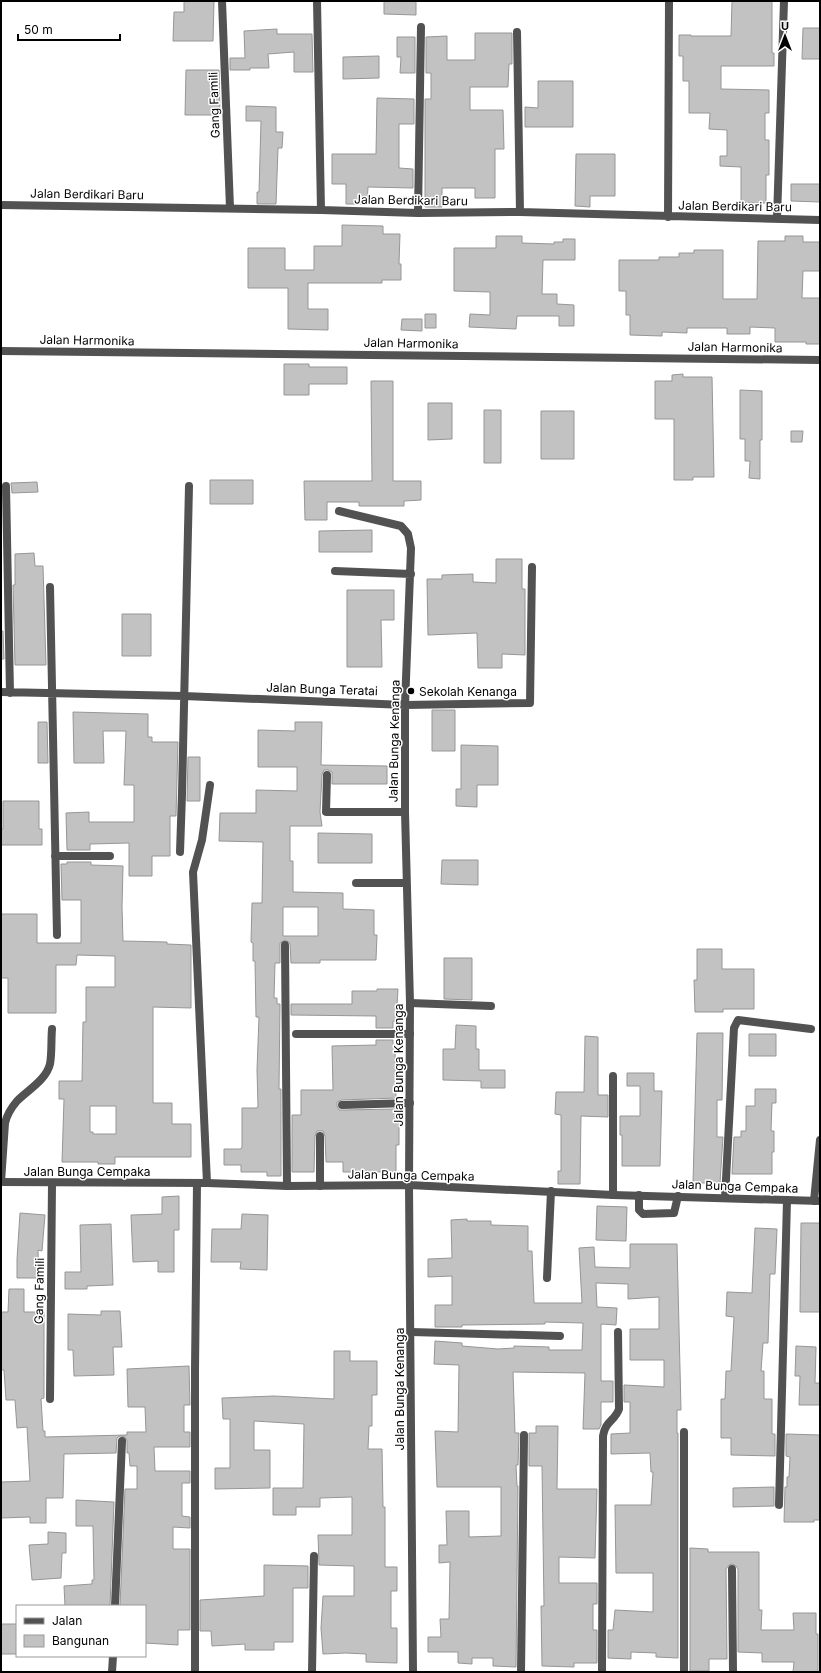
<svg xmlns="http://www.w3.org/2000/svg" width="821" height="1673" font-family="Inter,sans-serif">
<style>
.building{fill:#c2c2c2;stroke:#969696;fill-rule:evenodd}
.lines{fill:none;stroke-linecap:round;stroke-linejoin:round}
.service{stroke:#525252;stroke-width:8}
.minor{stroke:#525252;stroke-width:8}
.tertiary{stroke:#525252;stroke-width:8}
.poi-dot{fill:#000;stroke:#fff;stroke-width:1.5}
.labels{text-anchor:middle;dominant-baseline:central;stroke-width:3;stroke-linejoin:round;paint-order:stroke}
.street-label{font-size:12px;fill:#000;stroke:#fff}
.poi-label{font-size:12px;fill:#000;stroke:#fff;text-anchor:start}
</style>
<rect width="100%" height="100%" fill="#fff"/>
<path class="building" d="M184 1H214L213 41H173L174 12H184Z
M384 1H416V15L384 14Z
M732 1H772V53H774V66H721V89L769 90V113H765V140H769V175H766V203H741V167L720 166V156H727V130L709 129 710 113H689V81H683V56H679V35H691V36H731Z
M803 28H820V59H802Z
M277 29V34H312L313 72H294V52L268 54 269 68H250V70H230V58H245L244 31Z
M475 33H512V64H509L508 87H470V110H503L504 149H495V198H475V188H442V207H425V99H431V73H426V37L447 36V60H475Z
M397 37H415V73H400L401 57H397Z
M379 56V78L343 79V57Z
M186 70H219L220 115H185Z
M538 81H573V127H525V107L538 108Z
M377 98 414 99V124H399V168L413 169V188L368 187 367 204H346V184H332V154H376Z
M246 106 276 107V132H283L282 148H278L276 204H257V192H259L261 121H246Z
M576 154H615V196H590V207L575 206Z
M791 184H820V202L791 201Z
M342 225 383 226V234H400L399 264H401V280H382V283H308V309H328V330L288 329V288H248V248H285V270H314V246H342Z
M496 236H522V243L554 244V242H563V239H575V260H543L542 294H557V304L574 305V326H559V316H517L516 329 469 327 470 314 490 315V292L454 291V248H496Z
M785 236H803V242H820V271H803L802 298H820V344H806V342H775V328L750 327V334H727V328H687V333L662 332V336L630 335V315H626V291H619V260H659V257H679V253H694V250H723V299H757L758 241H785Z
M425 314H436V328H425Z
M402 319H422V331L401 330Z
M284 364H309V367H347V384H309V395H284Z
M683 374V377H712L714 477H693V480H674V419H655V381H672V375Z
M371 381H393V481H421V500L404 501V506H359V502H327V520H305L304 481H372Z
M740 390 762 391V440H760V479L749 478 750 461H745V439H740Z
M428 403H452V439L428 440Z
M484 410H501V463H484Z
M541 411H574V459H541Z
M791 431H803L802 442H791Z
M210 480H253V504H210Z
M37 482 38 492 12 493 11 483Z
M372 530V552H319V531Z
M34 553 35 566H43L46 665H15L13 585H15V554Z
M496 559H522V589H525V655L502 654V668H478L477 633 428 635 427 579H442V575L473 574V582L496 583Z
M347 590H394V620H381L382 667H347Z
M122 614H151V656H122Z
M1 631H3L4 659H1Z
M432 710H455V751H432Z
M73 712 148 714V737H152V742H178L176 816H170V856H152V876H129V843L90 844V850H67L66 813 89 812V822H134V785H124L126 731H103L104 763H74Z
M38 722H47L48 763H38Z
M295 722H322L321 765 387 766V784H332V772L328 770H324L322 775 320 812 322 826H290V861H293V892L343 893V909L374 910V935H377L376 960H320V963H291L290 943 285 940 280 943V963H275L274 998H277V1004H280L279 1089H281V1176H267V1172H241V1165H224V1149H241L242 1147V1108H257L258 1106 257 1070 259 1017H256L255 961H253V943L251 942 252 903H262L263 842 219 841 220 813H256V790L297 791V767H258V730L295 731ZM283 907H318V936H283Z
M461 745 498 746V785H477V807L456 806V789H461Z
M188 757H200V801H187Z
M3 801H39V829H42V845H1V829H3Z
M318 833 372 834V863H318Z
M442 860H478V885L441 884Z
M67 862H91V865L123 866 122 907 123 941 167 942V944L191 945V1008L153 1007V1103H172V1124H191V1157H115V1164H98V1162H62L64 1099H59V1081H82L83 1022H86V987H115V956L77 955 76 965H56V1013H8V978H1V914H37V943H81V900H62L61 864H67ZM90 1106H116V1134H93V1132H90Z
M697 949H722V969H754V1009H723V1012H695L694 980H697Z
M444 958H472V1000L444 999Z
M377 989H398L396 1021H393V1028H376V1016L291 1015V1004H352V991H377Z
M456 1025 476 1026V1049H479V1070H505V1088H481V1081L443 1080V1049H455Z
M697 1033H723L722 1100H717V1137H723L720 1183H693Z
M749 1034H776V1056H749Z
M585 1036 598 1037V1095H608V1117L581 1116 580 1184H558V1171H561V1115L555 1114 556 1092H584Z
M376 1040H393V1045H395L396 1098 342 1100 337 1102V1106L339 1110H342L396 1109V1113H399V1145H396V1172H343V1162H326L325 1136 323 1131H317L315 1136 314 1172H292V1115H301V1090H333L332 1046 376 1045Z
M627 1073H654V1091H662L660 1166H622V1135H620V1116H640V1086H627Z
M755 1089H776V1103H772L771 1131H774V1152H772V1174H732L734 1137H741V1131H746V1106H755Z
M179 1196V1230H174V1272H158V1261L133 1262 131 1215 162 1214V1197Z
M597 1206 627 1207 626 1241 596 1240Z
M20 1213 45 1215 42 1251 38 1250 39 1278H17V1259Z
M242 1214 268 1215 267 1270 240 1269 241 1262H211L212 1229H241Z
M467 1219V1221H491V1225L528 1226V1251H532L534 1303H582L579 1248 594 1247 595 1267 630 1268V1244H677L681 1410H677V1433H678V1658L656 1657V1653L631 1652V1659L608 1658V1630H613L615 1610 653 1612V1573H616L615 1505H651L653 1472H651L650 1453 611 1454V1434L630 1433V1402H624V1385L664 1387V1360H630V1329H659V1297L628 1299V1284L596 1283 597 1307 617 1308 616 1325 601 1324V1381H613V1402H601V1425L599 1429H583L585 1373 513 1372 515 1433H519L518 1465H516L517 1486H518L516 1667 493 1666V1658H472V1664L458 1663V1652H428V1637H441L440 1619H449L450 1562 439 1563V1545H447L446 1511H469V1537L501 1536V1487H437L435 1431 458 1432 459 1365 434 1364 435 1341 462 1343V1346L498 1349 514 1348V1346L549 1347V1350H582L583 1323 545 1322V1324L462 1325V1327H435V1305H452V1276L428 1277V1259L452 1258 451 1220Z
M801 1223H820V1312H800Z
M111 1224 113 1285 87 1286V1289H65V1272H81L80 1225Z
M755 1228 777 1229 775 1274H770L768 1343H763L761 1371H764V1399H772V1434H775V1456L731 1455V1438H721V1399H725L726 1371H731L734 1317 726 1316 727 1292 752 1293Z
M9 1289H24V1312H44V1398L41 1399 43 1431H45V1437L127 1435V1432H146L145 1407H128L127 1369 189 1366 190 1405H184V1432H190V1447H154L155 1471H190V1483H182V1516L190 1517V1528L173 1527V1549H190V1630H178V1645L145 1643V1606H120L125 1489H137V1466H130L129 1453H127V1441L125 1437 120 1436 117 1438 116 1453 64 1454 63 1498H46V1523H30V1517L1 1518V1482L30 1481 27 1427 17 1428 15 1400H6L4 1370H1V1312H8Z
M101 1311H120L122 1347H113L114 1375 74 1376 73 1350H68V1314L101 1315Z
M796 1346 816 1347 815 1383H820V1405H799L800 1376H795Z
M334 1351H350V1361H377V1395H372V1426H369L368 1449H382L383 1507H385V1567H397V1591H391V1628H397V1663L366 1662V1654L346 1653 323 1654 321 1628 323 1596H354V1566L319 1565 318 1535H352V1497L320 1498V1507H296V1515H273V1488H303L304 1424 254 1421V1450H270V1488L215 1489V1468H230V1419H223L222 1398 274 1396 334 1399Z
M536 1426H558L557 1489H597L595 1558 559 1557V1583H597V1604H593V1630H597V1663H574V1667L542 1666 541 1606H544L542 1466H529V1433H536Z
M786 1434 820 1435V1520H814V1522H784L785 1487H787V1477H789L790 1457 786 1456Z
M774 1487V1506L733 1507V1488Z
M76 1500 114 1502 110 1606H65L64 1586 92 1584V1580H94L93 1526H76Z
M48 1532 66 1533V1553H62L61 1578 32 1580 29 1545 48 1544Z
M690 1548 708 1549V1552H759V1610H762L761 1630H794L793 1613H816V1634H818V1672H793L794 1662H762V1653L738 1652V1569L736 1566 732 1564 729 1565 726 1569 727 1659H709V1671H690Z
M264 1565 308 1566V1588H293V1642H274V1650H245V1644L212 1646 211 1631H200V1600L264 1596Z
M1 1624H17V1654H1Z"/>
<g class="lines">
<path class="service" d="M410 1003 491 1006
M296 1034H410
M342 1105 410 1103
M320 1136V1186
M1 1182 5 1123C7 1115 11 1108 17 1101 28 1090 46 1080 50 1064 52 1053 51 1040 52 1029
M639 1195V1210L643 1214 674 1213 678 1196
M547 1278 551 1191
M521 1672 524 1435"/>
<path class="minor" d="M222 1 230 208
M317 1 321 210
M517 32 520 212
M1 205 321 210 418 213 520 212 820 220
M418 213 421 27
M668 217 669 1
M777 219 784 1
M6 486 10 693
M339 511 401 526 408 534 411 548 405 705V812L410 1003 409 1185
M335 571 411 574
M50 587 57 935
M1 692 184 696 405 705 530 703 532 567
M327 775 326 812H405
M180 852 182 794 189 486
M55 856H110
M356 883H406
M285 945 287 1186
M613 1076V1195
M207 1183 193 872 202 840 210 785
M725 1198 734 1028 738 1020 811 1029
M814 1201 820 1140
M411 1332 560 1336
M50 1399 52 1183
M684 1432V1672
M779 1505 787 1200
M732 1569 733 1672
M115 1606 122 1441
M112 1672 113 1656
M195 1672V1370L197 1183
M312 1672 314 1556
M602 1672 603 1436C605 1421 615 1421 619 1409L618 1332"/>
<path class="tertiary" d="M1 351 820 360
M1 1182 207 1183 287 1186 409 1185 613 1195 820 1201
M409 1185 413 1672"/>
</g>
<circle class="poi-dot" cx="411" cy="691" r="4"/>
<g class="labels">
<g class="street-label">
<text transform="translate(214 105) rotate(-92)">Gang Famili</text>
<text transform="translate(87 194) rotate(1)">Jalan Berdikari Baru</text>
<text transform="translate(411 200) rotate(1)">Jalan Berdikari Baru</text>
<text transform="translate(735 206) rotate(1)">Jalan Berdikari Baru</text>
<text transform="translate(87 340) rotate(1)">Jalan Harmonika</text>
<text transform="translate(411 343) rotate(1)">Jalan Harmonika</text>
<text transform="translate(735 347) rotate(1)">Jalan Harmonika</text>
<text transform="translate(322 689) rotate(2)">Jalan Bunga Teratai</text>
<text transform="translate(394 741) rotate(-89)">Jalan Bunga Kenanga</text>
<text transform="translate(398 1065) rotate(-90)">Jalan Bunga Kenanga</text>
<text x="87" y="1171">Jalan Bunga Cempaka</text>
<text transform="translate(411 1175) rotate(1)">Jalan Bunga Cempaka</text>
<text transform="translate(735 1186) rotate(2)">Jalan Bunga Cempaka</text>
<text transform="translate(39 1291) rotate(-89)">Gang Famili</text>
<text transform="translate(399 1389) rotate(-90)">Jalan Bunga Kenanga</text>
</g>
<g class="poi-label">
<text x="419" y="691">Sekolah Kenanga</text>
</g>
</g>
<rect width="821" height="1673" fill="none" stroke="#000000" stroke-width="4"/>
<rect x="16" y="1605" width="130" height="52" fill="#ffffff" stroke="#999999"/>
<rect x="24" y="1618" width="20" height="6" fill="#525252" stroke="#999999"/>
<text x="52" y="1625" font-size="12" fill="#000000">Jalan</text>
<rect x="24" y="1635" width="20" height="12" fill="#c2c2c2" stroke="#999999"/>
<text x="52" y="1645" font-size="12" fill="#000000">Bangunan</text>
<g transform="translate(785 36)" stroke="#ffffff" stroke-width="3" paint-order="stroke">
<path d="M0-3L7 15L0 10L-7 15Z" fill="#000000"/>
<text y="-6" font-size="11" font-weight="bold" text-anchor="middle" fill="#000000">U</text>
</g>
<path d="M18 34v6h102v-6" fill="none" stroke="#000000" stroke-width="2"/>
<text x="24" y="34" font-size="12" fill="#000000" stroke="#ffffff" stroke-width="3" paint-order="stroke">50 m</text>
</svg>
